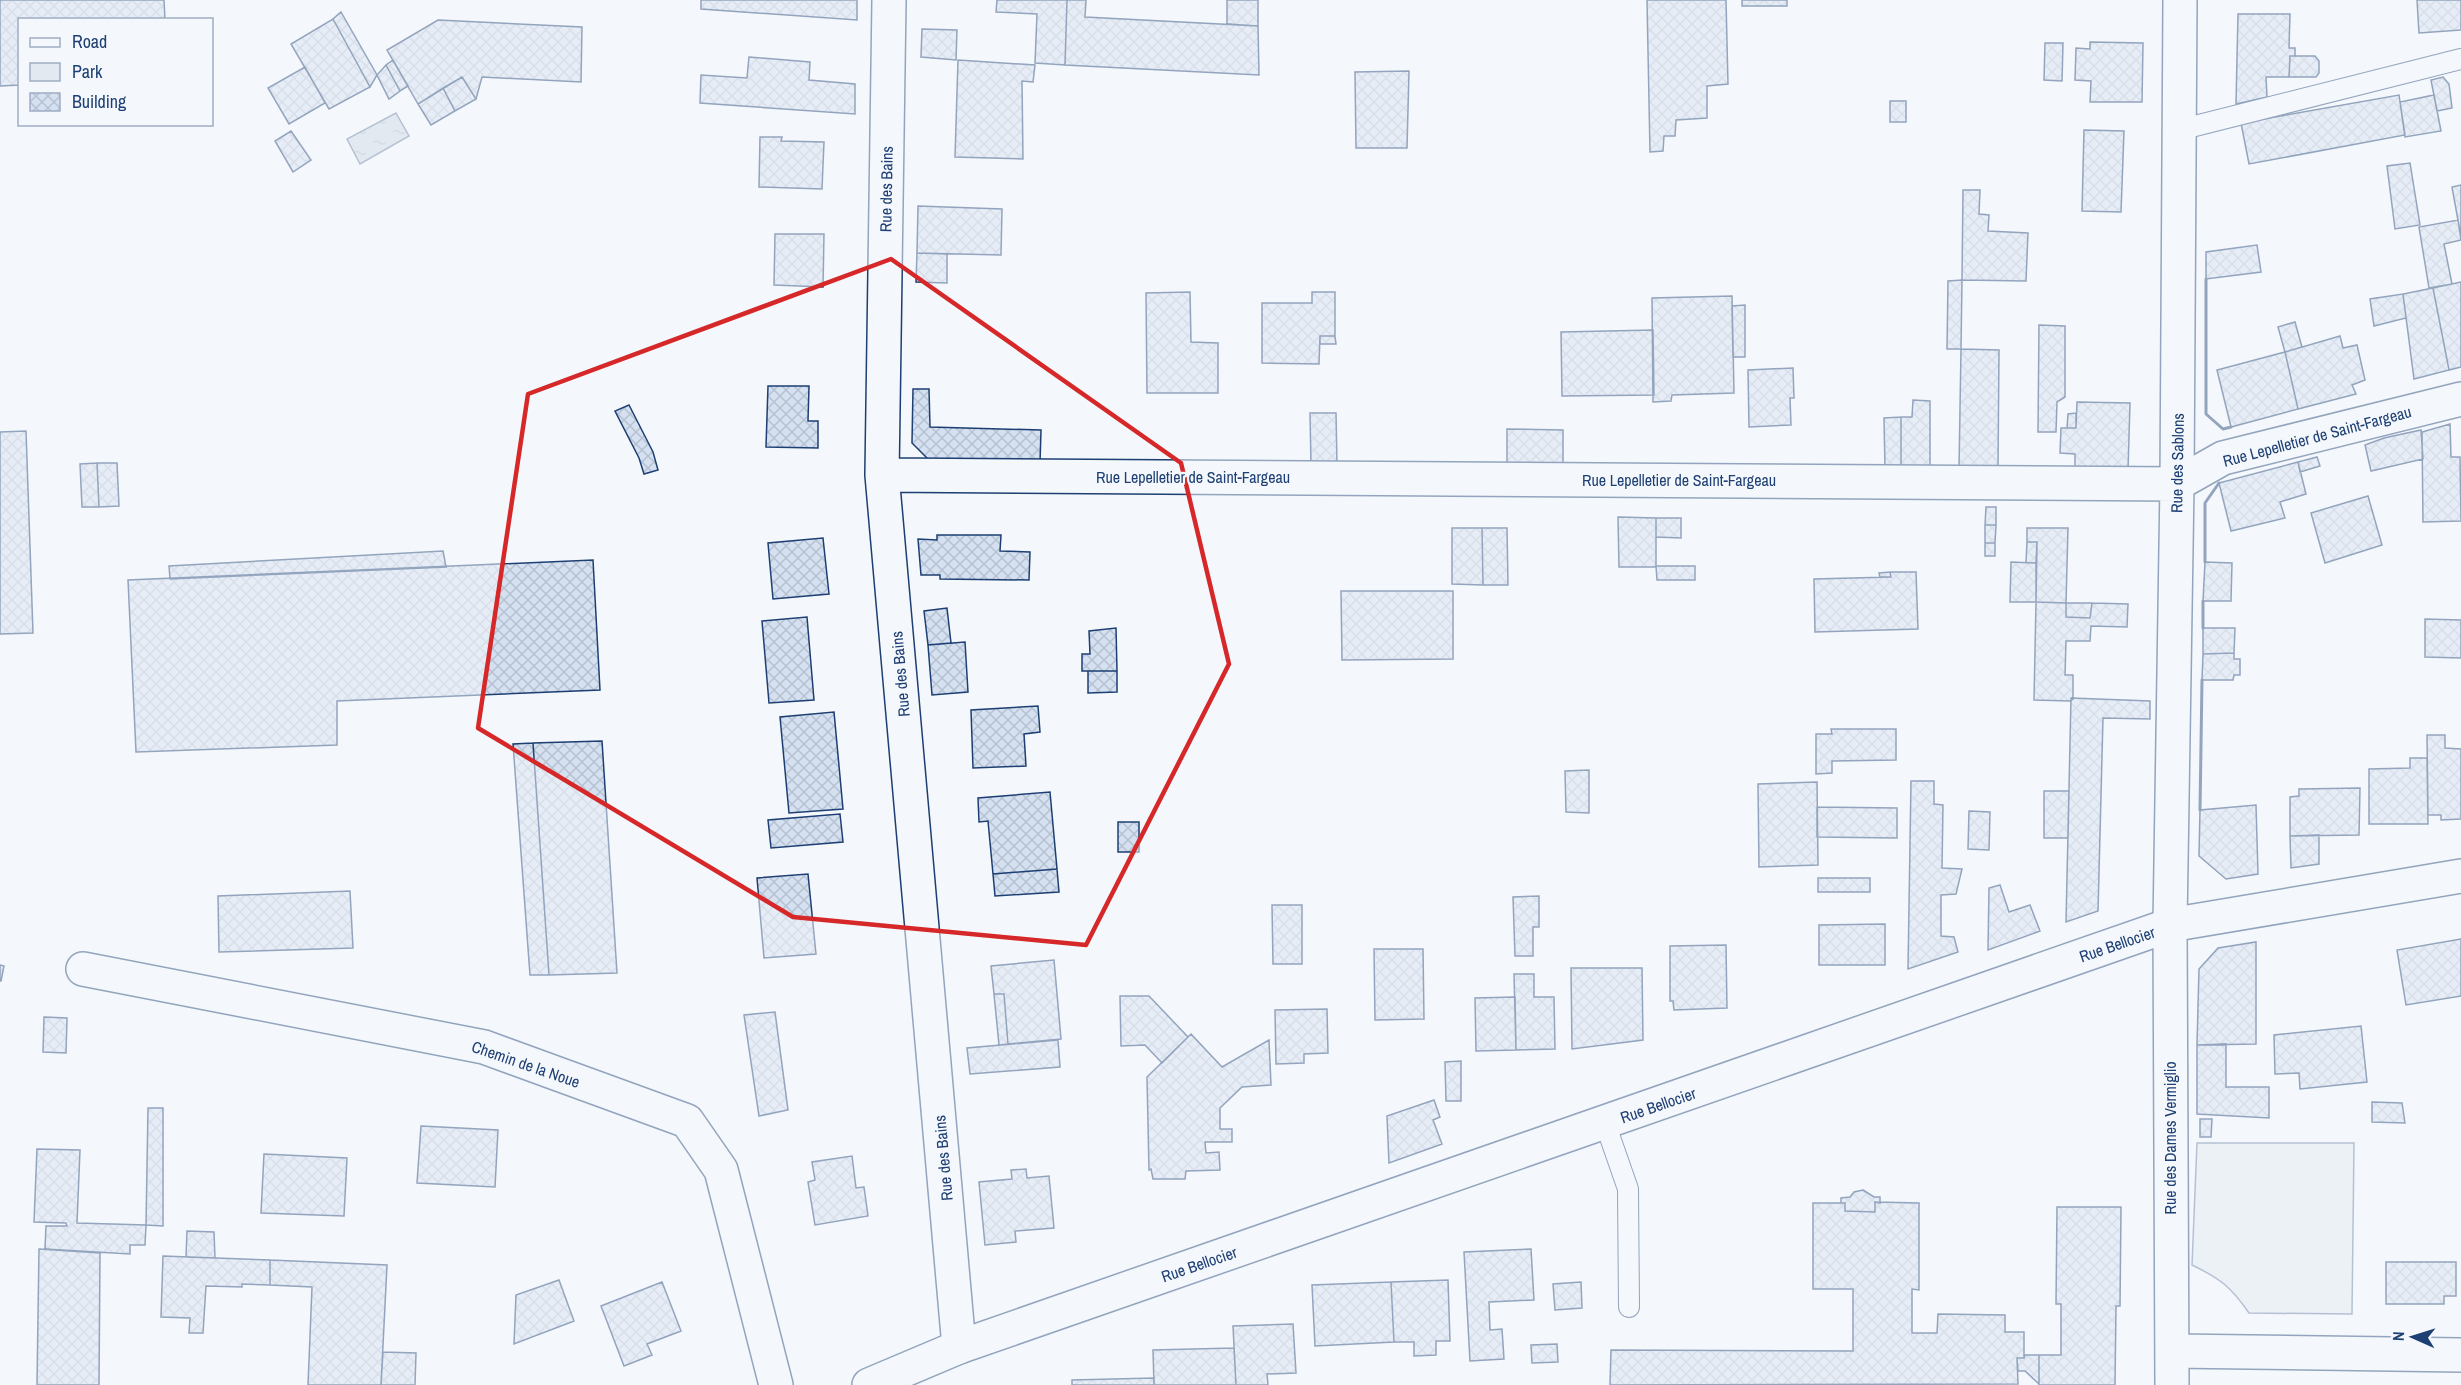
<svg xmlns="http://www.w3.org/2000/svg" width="2461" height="1385" font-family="'Archivo Narrow',sans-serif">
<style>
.green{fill:#e3e9f0;stroke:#687fa3;stroke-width:1.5}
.water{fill:url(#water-ripples);stroke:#687fa3;stroke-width:1.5}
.building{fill:url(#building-cross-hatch);stroke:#1d3f73;stroke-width:1.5}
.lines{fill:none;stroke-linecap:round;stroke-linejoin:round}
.lane-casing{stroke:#1d3f73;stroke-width:22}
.street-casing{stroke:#1d3f73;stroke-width:36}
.secondary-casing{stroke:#1d3f73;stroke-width:36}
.lane{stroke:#f4f7fb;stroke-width:20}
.street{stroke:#f4f7fb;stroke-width:33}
.secondary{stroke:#f4f7fb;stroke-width:33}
.wall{stroke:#1d3f73;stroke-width:3}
.marked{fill:none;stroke:#d62828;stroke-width:4.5;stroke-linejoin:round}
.labels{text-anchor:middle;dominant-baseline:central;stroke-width:4.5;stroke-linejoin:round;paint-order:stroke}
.street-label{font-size:16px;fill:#1d3f73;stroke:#f4f7fb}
</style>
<defs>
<pattern id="water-ripples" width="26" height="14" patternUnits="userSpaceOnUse" patternTransform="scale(1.5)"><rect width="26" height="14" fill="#cfd7e4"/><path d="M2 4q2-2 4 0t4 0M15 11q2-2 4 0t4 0" fill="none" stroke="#b1bac7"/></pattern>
<pattern id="building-cross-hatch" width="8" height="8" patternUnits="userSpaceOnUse" patternTransform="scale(1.5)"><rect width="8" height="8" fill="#d5e0f0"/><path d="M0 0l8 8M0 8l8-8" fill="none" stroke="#b6c1d1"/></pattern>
</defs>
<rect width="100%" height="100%" fill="#f4f7fb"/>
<path class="green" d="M2197 1143H2354L2352 1314 2249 1313C2231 1287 2221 1279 2192 1265Z"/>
<path class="water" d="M396 113 409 136 360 164 347 139Z"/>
<path class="building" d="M0 0H164L165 20H20V85L0 86Z
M701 0H857V20L701 9Z
M997 0H1067L1065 65 1035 63 1037 14 996 12Z
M1067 0H1086L1085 17 1258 26 1259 75 1065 65Z
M1227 0H1258V26L1227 24Z
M1647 0H1726L1728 84 1707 86V118L1676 120 1675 136H1664L1663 151 1650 152Z
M1742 0H1787V6H1742Z
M2417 0H2461V30L2419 33Z
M341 12 377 75 370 87 333 19Z
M2238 14H2290L2289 48H2295V56H2290L2289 77H2266L2267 97 2236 104Z
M333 19 370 87 329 109 291 44Z
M438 20 582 27 581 82 482 77 476 99 462 77 418 104 387 50Z
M922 29 957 30 956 60 921 57Z
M2090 42 2143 43 2142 102H2090L2091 81 2075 80 2076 48 2090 49Z
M2045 43H2063L2062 81 2044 80Z
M2290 56H2315L2319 61V73L2316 77H2289Z
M749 57 810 62 809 80 855 84V114L700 103 701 75 747 78Z
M393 60 408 86 400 91 386 65Z
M958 60 1035 65 1033 82 1022 81 1023 159 955 157Z
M386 65 400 91 389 99 377 75Z
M305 67 325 103 289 124 268 88Z
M1409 71 1407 148H1356L1355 72Z
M462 77 476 99 455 111 443 88Z
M2443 77 2449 84 2452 108 2437 111 2431 80Z
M443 88 455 111 431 125 418 104Z
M2399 95 2405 135 2249 164 2241 123Z
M2434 95 2441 131 2405 137 2400 102Z
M1890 101H1906V122H1890Z
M2084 130 2124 131 2121 212 2082 211Z
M291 131 311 160 293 172 275 141Z
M760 137H782L781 141 824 142 822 189 759 187Z
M2410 163 2420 225 2395 229 2387 166Z
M2461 185V237L2452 187Z
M1963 190H1980L1979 214 1989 215 1988 231 2028 233 2026 281 1962 280Z
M918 206 1002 209 1001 255 917 253Z
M2458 220 2461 240 2444 244 2452 284 2429 288 2419 227Z
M775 234H824L823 287 774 285Z
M2257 245 2261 272 2206 279V252Z
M917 253 947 254V283L916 282Z
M1962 280 1961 349H1947L1948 281Z
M2461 282V367L2449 370 2433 288Z
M2433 288 2449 370 2414 379 2403 294Z
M1190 292 1191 342 1218 343V393H1147L1146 293Z
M1312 292H1335V336H1320L1319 364 1262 363V303H1312Z
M2403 294 2406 318 2374 326 2370 299Z
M1732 296 1734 393 1672 395 1671 401 1653 402 1652 298Z
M1745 305V357H1733L1732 306Z
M2295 322 2302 347 2285 352 2278 327Z
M2039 325 2065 326V397L2057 402 2056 432H2038Z
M1653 330 1654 395 1562 396 1561 332Z
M1320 336H1335L1336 344H1320Z
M2340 336 2343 348 2357 345 2365 380 2352 385 2356 394 2298 409 2285 352Z
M1961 349 1999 350 1998 469H1959Z
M2285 352 2298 409 2231 427 2217 370Z
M1793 368 1794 398H1790L1791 425 1749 427 1748 370Z
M768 386H809L808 421H818V448L766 447Z
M913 389H929L930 427 1041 430 1040 463 931 462 912 443Z
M1913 400 1930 401V469H1901V417H1912Z
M2077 402 2130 403 2128 470H2075V454L2060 453 2061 428H2076Z
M629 405 653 452 658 470 644 474 639 458 615 411Z
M1310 413H1336L1337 465H1311Z
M2076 413V428H2067L2068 414Z
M1901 417V469L1885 468 1884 418Z
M2450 424 2451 457H2460L2461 521 2423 522 2422 432Z
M1507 429 1563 430V465H1507Z
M2421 430 2423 459 2371 471 2365 445 2384 438Z
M26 431 33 633 0 634V432Z
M2317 457 2320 466 2300 472 2298 462Z
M2298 462 2306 494 2280 502 2285 518 2231 531 2219 483Z
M97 463 99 507H82L80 464Z
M97 463H117L119 506 99 507Z
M2368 496 2382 545 2325 563 2311 513Z
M1986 507H1996V525H1985Z
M1618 517 1656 518V567H1619Z
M1656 518H1681V538L1656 537Z
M1985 525H1996L1995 543H1985Z
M1452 528H1482L1483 585 1452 584Z
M1482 528H1507L1508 585H1483Z
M2027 528H2068L2066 603 2036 602 2037 542H2027Z
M937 535H1001L1000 551 1030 552 1029 580 940 579V575H921L918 539 937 540Z
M823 538 829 594 773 599 768 543Z
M2027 542H2037L2036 563H2026Z
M1985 543H1995V556H1985Z
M443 551 446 567 170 579 169 566Z
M593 560 600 690 337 701V745L136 752 128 580Z
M2011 562 2036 563V602H2010Z
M2205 562 2232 563 2231 601H2203Z
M1656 566H1695V580H1657Z
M1890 572 1891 577H1880L1879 573Z
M1890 572H1916L1918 629 1815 632 1814 579 1891 577Z
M1341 591H1453V659L1342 660Z
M2036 602 2066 603V617L2090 618 2092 603 2128 604 2127 627 2091 626 2090 641H2066L2065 675H2073V699L2070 701 2034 700Z
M2066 603H2092L2090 618 2066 617Z
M947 608 951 643 928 645 924 611Z
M807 617 814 700 769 703 762 621Z
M2425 619 2461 620V658L2425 657Z
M1116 628 1117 671H1082V654H1090L1089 631Z
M2203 628H2235L2234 653 2203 654Z
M965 642 968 692 932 695 928 645Z
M2234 653V659H2240V675H2234L2233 680H2202L2203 654Z
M1088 671H1117V692L1088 693Z
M2071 698 2150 701V719L2103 718 2098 911 2066 922Z
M1038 706 1040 732 1024 734 1026 766 973 768 971 710Z
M834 712 843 809 789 813 780 717Z
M1831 729H1896V760L1832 761V773L1816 774V734H1832Z
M2427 735H2445V748L2461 749V819L2441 820V815H2428Z
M602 741 617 973 549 975 533 743Z
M533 743 549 975H530L513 744Z
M2410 758H2427L2428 824H2369V769L2410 768Z
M1589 770V813L1566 812 1565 771Z
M1911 781H1934V804L1943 805 1942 868 1962 869 1956 894 1941 895V936L1954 937 1958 952 1908 969Z
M1817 782 1818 865 1759 867 1758 784Z
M2360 788 2359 835 2290 836V797L2299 796V789Z
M2044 791H2069L2068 838H2044Z
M1050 792 1057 869 993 874 988 821 979 822 978 798Z
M2256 805 2258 874 2226 879 2199 856 2200 810Z
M1817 807 1897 808V838L1817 837Z
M1969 811 1990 812 1989 850 1968 849Z
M840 814 843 842 771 848 768 820Z
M1118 822H1139V852H1118Z
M2319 835V864L2291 868 2290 836Z
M1057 869 1059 892 995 896 993 874Z
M808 874 816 954 764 958 757 878Z
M1818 878H1870V892H1818Z
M2000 885 2009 912 2030 905 2040 931 1988 950 1989 888Z
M350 891 353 948 219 952 218 896Z
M1539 896V927H1533V956H1515L1513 897Z
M1272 905H1302V964H1273Z
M1885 924V965H1819V925Z
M2461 939V996L2406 1005 2397 950Z
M2256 942V1044L2197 1045 2199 969 2218 948Z
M1726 945 1727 1008 1674 1010 1673 1001H1670V946Z
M1374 949H1423L1424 1019 1375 1020Z
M1054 960 1061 1039 1008 1044 1004 994H994L991 966Z
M0 965 4 966 1 981H0Z
M1571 968H1642L1643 1040 1572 1049Z
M1514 974H1534V997H1554L1555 1049 1516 1050Z
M994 994H1004L1008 1044 999 1045Z
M1120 996H1149L1188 1037 1162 1063 1145 1045 1121 1046Z
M1515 997 1516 1050 1476 1051 1475 998Z
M1327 1009 1328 1053 1304 1054V1063L1276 1064 1275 1010Z
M775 1012 788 1110 759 1116 744 1015Z
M44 1017 67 1018 66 1053 43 1052Z
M2361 1026 2367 1082 2300 1089 2299 1073 2275 1074 2274 1035Z
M1191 1034 1222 1067 1269 1040 1271 1085 1242 1087 1220 1108V1129H1232V1142H1205L1206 1153 1219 1152 1220 1170 1186 1171 1185 1179H1153L1151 1169 1149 1170 1147 1077Z
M1058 1040 1060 1067 970 1074 967 1048Z
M2226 1044V1087H2269V1118L2197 1114V1045Z
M1461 1061V1101H1446L1445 1062Z
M1434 1100 1440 1117 1433 1120 1442 1144 1389 1163 1387 1116Z
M2372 1102 2402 1103 2405 1123 2372 1122Z
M148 1108H163V1226L146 1225Z
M2200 1119H2212L2211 1137H2200Z
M421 1126 498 1130 495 1187 417 1183Z
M37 1149 80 1150 77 1223 146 1225 145 1245H130V1254L45 1249 46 1226H67L66 1223 34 1222Z
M264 1154 347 1158 344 1216 261 1213Z
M852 1156 856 1188 864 1187 868 1216 815 1225 808 1182 815 1180 812 1162Z
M1026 1169 1027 1178 1049 1176 1054 1228 1015 1231 1016 1242 985 1245 979 1182 1012 1179 1011 1170Z
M1863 1190 1874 1197H1880V1203L1875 1202V1212L1845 1211V1203H1841V1198L1850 1197 1854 1192Z
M1875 1202 1919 1203V1290L1912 1289V1333H1937L1938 1314 2005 1315V1332H2024V1358H2017L2018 1384 1610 1385 1611 1350 1853 1351V1289H1813V1203H1845V1211L1875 1212Z
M2057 1207H2121L2120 1306H2116L2115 1385H2039V1355H2061V1304H2056Z
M187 1231 214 1232 215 1258 186 1257Z
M39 1249 100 1253 99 1385H37Z
M1531 1249 1534 1300 1489 1302 1490 1330 1502 1329 1504 1359 1470 1361 1464 1252Z
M163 1256 270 1260V1285L242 1284V1287L206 1286 203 1333H189L190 1318 161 1317Z
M270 1260 387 1265 381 1385H308L312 1287 270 1285Z
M2386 1262H2456V1296H2444V1304H2386Z
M559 1280 574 1321 514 1344 516 1295Z
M1448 1280 1450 1341H1436V1355L1414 1356V1342H1394L1391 1282Z
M662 1282 681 1331 647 1344 652 1355 624 1366 601 1306Z
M1391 1282 1394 1342 1315 1346 1312 1285Z
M1581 1282 1582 1308 1555 1310 1553 1284Z
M1293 1324 1296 1373 1267 1374 1268 1385H1236L1233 1326Z
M1557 1344 1558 1362 1532 1363 1531 1345Z
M1234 1348 1236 1385H1154L1153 1350Z
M383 1352 416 1353 415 1385H381Z
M2025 1355H2039V1384L2025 1371H2018L2017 1358H2024Z
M1154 1378V1385H1072V1380Z"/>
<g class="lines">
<defs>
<path id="lane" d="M2179 130 2461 59
M1605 1123 1628 1189 1629 1307"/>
<path id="street" d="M889 0 882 475 959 1347
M882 475 2177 484 2223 458 2461 399
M83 969 484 1047 687 1121 721 1170 776 1385
M2173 1351 2461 1355
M2172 1385 2170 925 2177 484 2180 0"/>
<path id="secondary" d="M869 1385 959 1347 2170 925 2461 876"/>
</defs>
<use href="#lane" class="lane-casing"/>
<use href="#street" class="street-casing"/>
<use href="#secondary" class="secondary-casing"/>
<use href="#lane" class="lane"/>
<use href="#street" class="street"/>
<use href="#secondary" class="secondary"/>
<path class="wall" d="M2206 279V414L2223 429 2231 427
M2205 562V503L2219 483
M2203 601V628
M2200 810 2202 680"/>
</g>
<path d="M0 0H2461V1385H0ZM891 259 1181 463 1229 664 1086 945 793 917 478 728 528 394Z" fill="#f4f7fb" fill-opacity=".55" fill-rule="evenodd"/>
<path class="marked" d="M891 259 1181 463 1229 664 1086 945 793 917 478 728 528 394Z"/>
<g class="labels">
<g class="street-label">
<text transform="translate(886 189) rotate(-89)">Rue des Bains</text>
<text transform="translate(2317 436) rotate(-15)">Rue Lepelletier de Saint-Fargeau</text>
<text transform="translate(2177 463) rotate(-89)">Rue des Sablons</text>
<text x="1193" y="477">Rue Lepelletier de Saint-Fargeau</text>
<text x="1679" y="480">Rue Lepelletier de Saint-Fargeau</text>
<text transform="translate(900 674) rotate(-95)">Rue des Bains</text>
<text transform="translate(2117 944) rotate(-19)">Rue Bellocier</text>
<text transform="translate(526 1064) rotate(19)">Chemin de la Noue</text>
<text transform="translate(1658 1105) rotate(-19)">Rue Bellocier</text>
<text transform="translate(2170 1138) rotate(-90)">Rue des Dames Vermiglio</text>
<text transform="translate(943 1158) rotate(-95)">Rue des Bains</text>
<text transform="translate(1199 1264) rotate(-19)">Rue Bellocier</text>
</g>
</g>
<rect x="18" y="18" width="195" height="108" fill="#f4f7fb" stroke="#9eadc5" stroke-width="1.5"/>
<rect x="30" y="38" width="30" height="9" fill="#f4f7fb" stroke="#9eadc5" stroke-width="1.5"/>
<text x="72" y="48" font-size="18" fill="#1d3f73">Road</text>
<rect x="30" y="63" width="30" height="18" fill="#e3e9f0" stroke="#9eadc5" stroke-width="1.5"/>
<text x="72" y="78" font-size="18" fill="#1d3f73">Park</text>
<rect x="30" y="93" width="30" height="18" fill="url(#building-cross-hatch)" stroke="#9eadc5" stroke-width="1.5"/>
<text x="72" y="108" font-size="18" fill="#1d3f73">Building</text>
<g transform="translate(2413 1337) rotate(273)" stroke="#f4f7fb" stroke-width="4.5" paint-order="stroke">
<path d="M0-4.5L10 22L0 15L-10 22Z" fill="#1d3f73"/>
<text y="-9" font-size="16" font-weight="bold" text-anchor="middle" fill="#1d3f73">N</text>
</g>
</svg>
